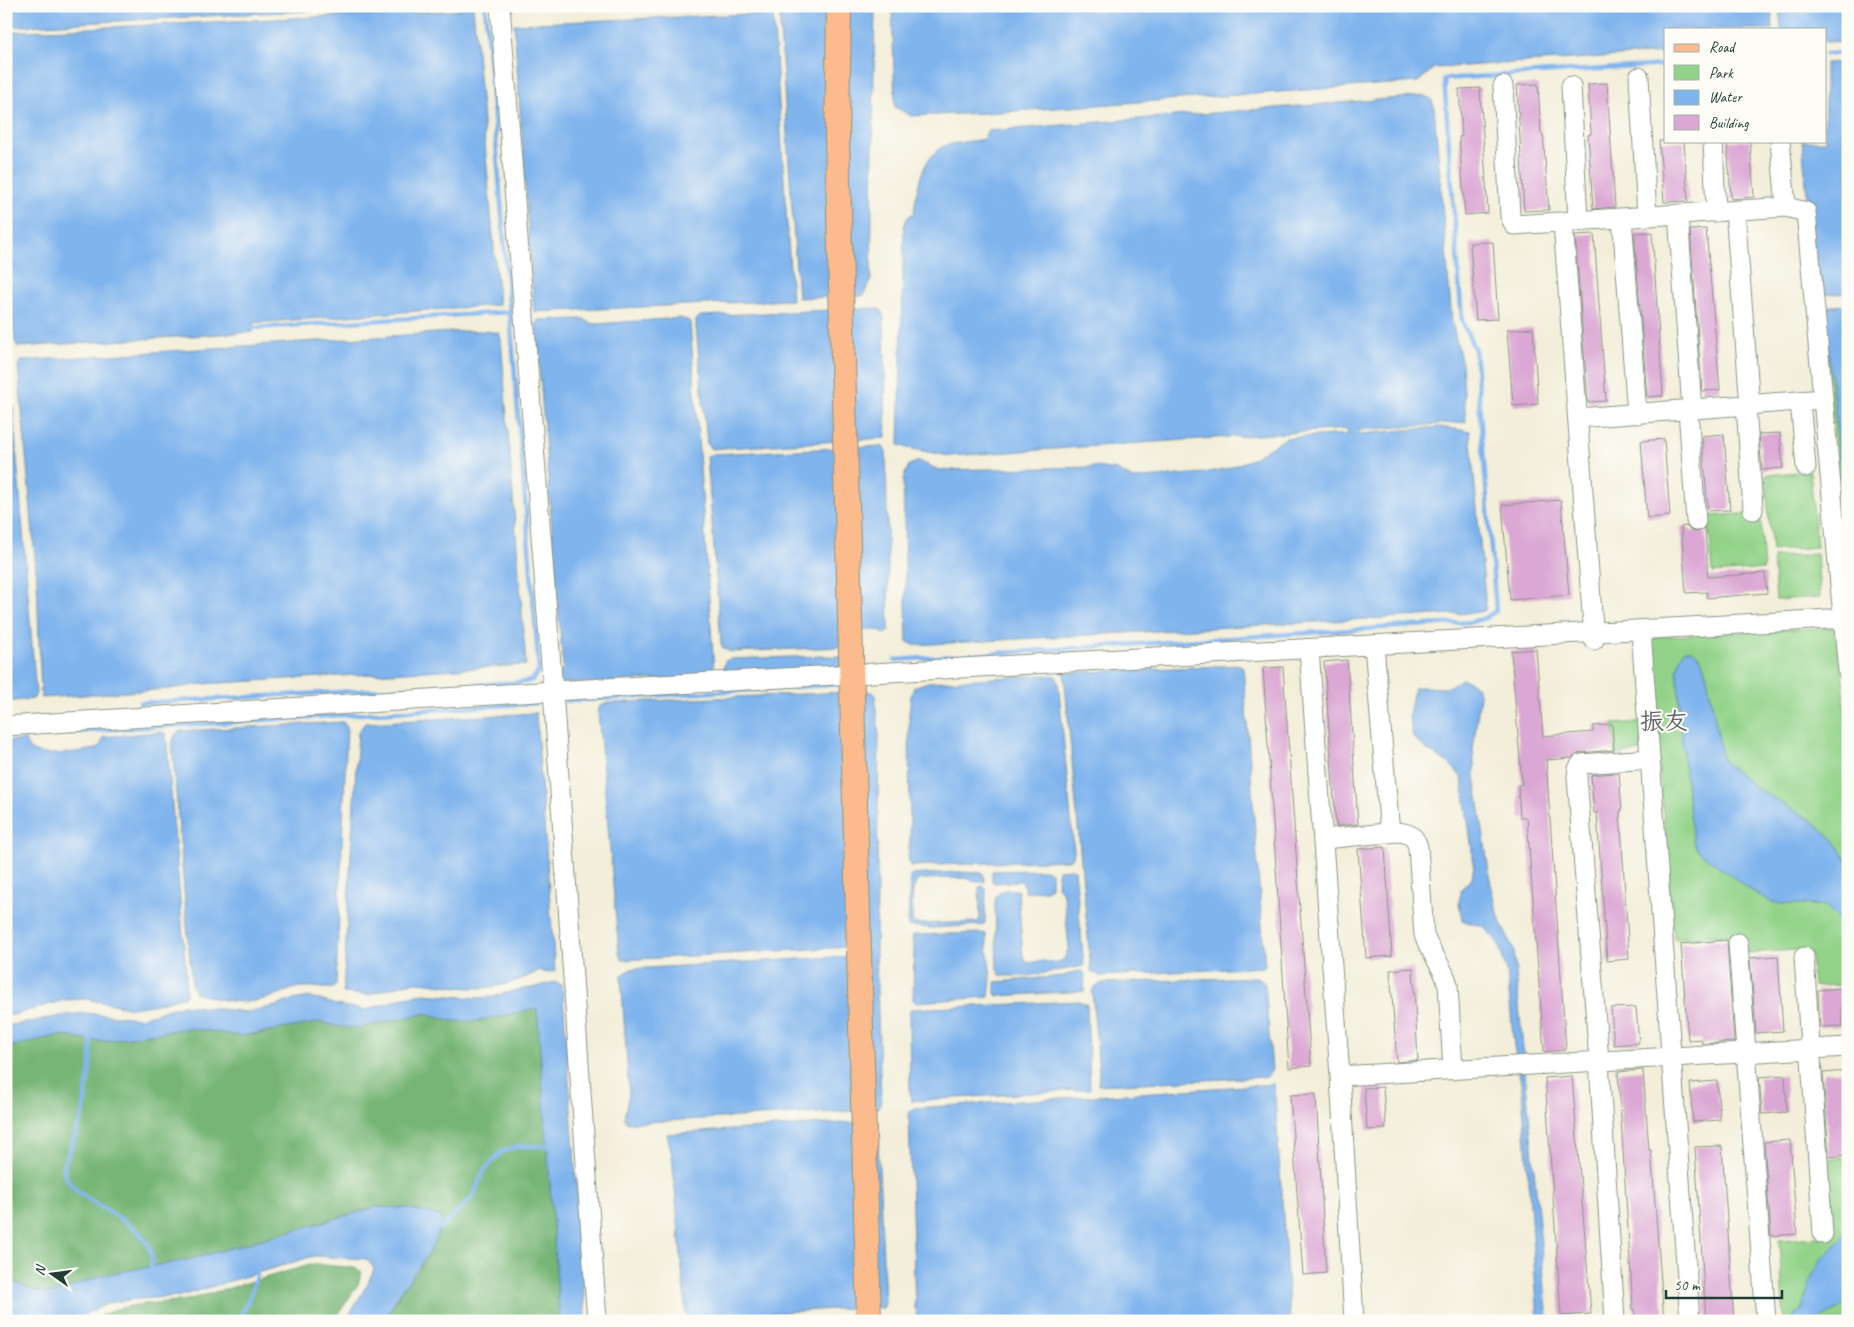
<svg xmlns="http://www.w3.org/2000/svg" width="1854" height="1327" font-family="Caveat,'LXGW WenKai TC',sans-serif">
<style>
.green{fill:#93d389;stroke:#59885e}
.forest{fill:#76b575;stroke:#4a7954}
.water{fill:#7fb4ed;stroke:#4f7890}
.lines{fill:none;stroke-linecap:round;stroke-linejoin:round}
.stream{stroke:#7fb4ed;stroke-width:4.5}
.building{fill:#dba7d4}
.minor-casing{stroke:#899686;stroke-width:21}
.major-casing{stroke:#899686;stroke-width:26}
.minor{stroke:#fff;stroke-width:19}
.major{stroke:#fbbb8c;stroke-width:24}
.labels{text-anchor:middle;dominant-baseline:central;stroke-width:4;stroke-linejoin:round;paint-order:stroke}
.quarter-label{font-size:24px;fill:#61626c;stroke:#fdfcf7}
</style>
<rect width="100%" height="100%" fill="#fdfcf7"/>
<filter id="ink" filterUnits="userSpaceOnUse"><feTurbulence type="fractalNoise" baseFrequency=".02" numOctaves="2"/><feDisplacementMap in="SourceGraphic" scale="10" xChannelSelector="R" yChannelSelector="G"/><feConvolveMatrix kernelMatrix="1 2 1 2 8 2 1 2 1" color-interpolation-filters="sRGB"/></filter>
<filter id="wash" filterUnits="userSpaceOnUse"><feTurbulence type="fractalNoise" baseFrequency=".0096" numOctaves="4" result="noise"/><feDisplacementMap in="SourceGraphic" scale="20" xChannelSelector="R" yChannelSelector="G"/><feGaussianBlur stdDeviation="1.12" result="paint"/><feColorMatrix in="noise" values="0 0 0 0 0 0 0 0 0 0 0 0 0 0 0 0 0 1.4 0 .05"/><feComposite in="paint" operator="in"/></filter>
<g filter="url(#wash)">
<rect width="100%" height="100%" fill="#f3eed9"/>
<path class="green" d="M1832 306 1826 310 1848 534V589L1822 307Z
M1810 471 1817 547 1772 551 1765 475Z
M1760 513 1764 569 1713 573 1708 516Z
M1817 554 1820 597 1776 600 1773 557Z
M1834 627 1839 632 1848 745V985L1813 986 1811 955 1795 950 1747 953 1746 941 1730 935 1674 939 1649 649 1653 639 1655 637Z
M1643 722 1641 751 1616 755 1613 724Z
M1848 1157V1321H1784L1779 1240 1827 1236 1822 1160Z"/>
<path class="forest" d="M537 1008 560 1321H384L404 1288 419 1269 442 1217 407 1208 377 1207 188 1260 103 1275 53 1294 33 1290 6 1279V1048L59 1035 91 1041H104L189 1028 242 1036 272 1032 295 1025 321 1022 340 1027 427 1013 452 1021 507 1015Z
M313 1264 356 1268 362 1272 358 1284 334 1321H90L116 1309 135 1305 187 1300Z"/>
<path class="water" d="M6 6H395L6 27Z
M465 6H473L499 305 253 323V332L18 347 15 342 6 244V32L459 10Z
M840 6H875L871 280 863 296 798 298 780 30V13L787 9Z
M892 6H1771L1773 29H1665V53L1434 68 1418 82 986 113 911 116 895 107Z
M1779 6H1848V41L1825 42V29H1781Z
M773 13 792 300 534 312 514 24Z
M1848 62V293L1819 295 1816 292 1802 141H1825V63Z
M1425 96 1431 99 1434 106 1452 322 1462 364 1466 422 1359 430 1360 434 1439 427 1470 431 1486 608 1484 611 1472 613 915 645 907 642 903 479 909 465 919 461 939 470 1095 467 1117 470 1133 479 1203 473 1226 469 1252 459 1286 438 1349 434 1347 429 950 456 907 448 899 445 904 227 907 218 914 213C916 191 921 159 942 147 949 143 975 141 984 139L987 131Z
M1848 305V534L1825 319 1826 310 1832 306Z
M875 308 881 310 884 318 886 438 711 449 707 443 696 327V320L700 316Z
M680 318 690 321 714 670 718 672H723L725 661 730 659 825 656 844 657 852 670 559 684 557 679 563 668 536 325 538 320 584 319 590 323 596 324Z
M465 331H486L499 333 501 339 526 665 203 684 169 689 41 698 37 580 18 365 21 361Z
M6 365 10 372 36 694 33 699 6 702Z
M882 446 886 451 889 631 885 634 879 630H853L841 647 731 652 724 649 721 644 707 456 713 454Z
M1685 650H1692L1699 656 1705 667 1723 761 1756 788 1811 820 1834 840 1848 861V929L1826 906 1804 904H1781L1772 902 1752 891 1698 851 1693 841 1684 765 1677 670 1680 658Z
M1240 665 1243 667 1265 967 1100 976 1091 971 1064 673Z
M1044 675 1056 676 1058 681 1074 851 1073 857 1069 860 910 866 908 856 910 838 909 713 911 696 914 687 928 682Z
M1462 679 1469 681 1476 686 1480 696 1473 750 1475 776 1492 893 1501 923 1514 951 1548 1321H1538L1522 1088 1514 1046 1507 972 1498 943 1485 927 1464 921 1461 916 1459 902 1462 888 1472 878 1474 865 1462 778 1450 764 1426 749 1413 737 1409 716 1414 688 1422 687 1446 688Z
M867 691 872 692 875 694 879 736 876 954 881 1101 879 1107 872 1110 627 1123 624 1118 629 1093 621 976 631 969 867 955 864 946 622 960 619 954 598 711 600 706 608 703Z
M536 713 555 971 546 973 540 970C522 981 496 988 476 988 456 988 436 983 417 982L408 983 368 995 343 993 358 732 365 723Z
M343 722 347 727 336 984 333 988C322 989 312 986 301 987 289 989 280 994 268 998 242 1006 221 1000 195 993L192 986 172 744 175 735 180 731Z
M160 732 166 734 167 744 186 973V996L152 1005 132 1008 87 999 65 1000 13 1015H6V741L25 740C27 745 29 750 35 752 47 757 82 751 96 749L101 745 103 737Z
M1071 869 1075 870 1084 966 1028 976H1001L997 969 995 904 996 896C1002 889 1010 888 1018 891L1023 956 1027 963 1043 961 1058 963 1064 959 1069 948 1064 898 1062 892 1057 886 1058 870Z
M1045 870 1051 872V887L1046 890 1025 892 1023 883 1021 881 995 883 992 881V871Z
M957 872 983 873 985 882H977L966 878 920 879C909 885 913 909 912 920L916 924 976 922 979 921 980 917 979 887 983 886 986 889 985 923 982 925 932 928 908 926 910 877 912 875Z
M981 933 986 934 991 979 989 997 916 1002 913 1000 914 946 912 938 913 935Z
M1082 971 1085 974 1084 991 998 996 995 994V982L1064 976 1074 972Z
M1256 977 1260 978 1265 984 1272 1070 1267 1077 1098 1085 1099 1072 1092 991 1096 986 1103 983Z
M554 982 561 985 563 995 586 1321H560L537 1008 478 1021H452L427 1013 358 1028 340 1027 321 1022 242 1036 189 1028 104 1041H91L59 1035 6 1048V1025L19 1024 65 1015 85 1013 140 1018 183 1005 247 1012 276 1006 292 1000 311 997 336 1005 366 1010 405 997 423 994 476 998 493 997 516 990 532 988Z
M1079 1001 1087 1005 1090 1089 911 1101 910 1094 909 1015 911 1009Z
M1274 1084 1290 1318 1228 1321H917L915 1308 909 1116 910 1111 915 1108Z
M858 1122 877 1123 885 1304 883 1308 865 1307 689 1318 686 1314 672 1155 667 1134Z
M377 1207 407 1208 442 1217C439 1244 419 1266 404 1287 396 1298 390 1310 384 1321H346L367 1285 374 1269 367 1259 314 1256 180 1296 128 1300 109 1303 89 1312 76 1321H6V1279L33 1290 53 1294 103 1275 188 1260Z
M1848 1228V1303L1834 1312 1815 1321H1792L1795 1314 1802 1310 1812 1276 1821 1260 1841 1240Z"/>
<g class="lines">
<path class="stream" d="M1825 54 1848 53
M253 328 510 312
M895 660 1471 622 1485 618 1496 611 1475 350 1462 321 1444 79 1665 65
M566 701 846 684
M140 703 525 682 532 680 539 671 485 6
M6 736 538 703
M91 1041V1061L83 1114 64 1165C62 1207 162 1217 151 1266
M441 1228 473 1197 483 1172 501 1152 519 1146H547
M237 1321C248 1305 253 1291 257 1272"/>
</g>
<g id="blocks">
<path class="building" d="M1607 83 1615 207 1593 209 1588 135 1591 134 1588 84Z
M1538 84 1541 134H1543L1549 210 1524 211 1517 85Z
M1480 88 1488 213 1465 215 1459 137 1462 136 1459 89Z
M1659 141H1684L1688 201 1664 202Z
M1727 141H1750L1754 197 1731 199Z
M1706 229 1720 390 1702 391 1690 230Z
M1652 232 1663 396 1647 397 1634 233Z
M1594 234 1606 401 1588 402 1575 235Z
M1493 242 1498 319 1476 320 1470 243Z
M1533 328 1538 404 1513 406 1507 330Z
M1780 433 1783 468 1762 470 1759 434Z
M1724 434 1730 510 1708 511 1702 436Z
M1664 439 1670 516 1647 518 1641 441Z
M1561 500 1569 595 1510 600 1502 505Z
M1686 526 1691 531 1696 532 1705 528 1708 577 1765 573 1767 593 1707 598V592L1686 593 1681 527Z
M1536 649 1543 736 1593 732V726L1612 724 1614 750 1580 753 1572 758 1546 760 1566 1050 1544 1052 1527 818H1520L1518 785 1522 784 1511 651Z
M1347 660 1358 824 1336 826 1324 662Z
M1283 667 1311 1066 1289 1068 1263 668Z
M1616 773H1619L1622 811H1620L1629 959 1607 961 1597 813H1594L1591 775Z
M1385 847 1392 956 1366 958 1358 849Z
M1727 940 1734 1042 1702 1044V1039L1688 1040 1681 944Z
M1778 956 1783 1031 1756 1033 1750 958Z
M1413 968 1418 1060 1397 1062 1390 970Z
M1840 988 1843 1026 1820 1027 1818 990Z
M1636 1007 1639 1043 1614 1045 1611 1008Z
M1643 1070 1649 1150H1651L1664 1321H1636L1635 1309H1633L1618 1072Z
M1846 1071 1848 1155 1829 1157 1823 1073Z
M1785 1075 1787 1112 1762 1114 1759 1077Z
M1572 1076 1591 1314 1561 1316 1545 1078Z
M1717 1081 1720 1120 1693 1122 1690 1083Z
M1383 1087 1386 1129 1367 1130 1364 1088Z
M1316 1094 1326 1273 1303 1275 1290 1095Z
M1790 1140 1797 1234 1771 1236 1764 1142Z
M1722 1146 1734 1321H1706L1695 1147Z"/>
</g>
</g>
<g filter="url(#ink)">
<use href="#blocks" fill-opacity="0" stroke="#899686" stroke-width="1"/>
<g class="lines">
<defs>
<path id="minor" d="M500 6 553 691 597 1321
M1639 77 1647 216
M1503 86 1510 216 1514 225 1786 207 1806 212 1848 672
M1571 86 1578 221
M1713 141 1716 212
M1780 141 1786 207
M1735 210 1750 405
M1678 214 1692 409
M1622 218 1637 414
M1563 222 1594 640
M1800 401 1806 467
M1746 405 1753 510
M1688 410 1696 521
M1578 418 1823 399
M1641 630 1690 1321
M1374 645 1390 833
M1309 649 1340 1076 1354 1321
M6 726 553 691 1848 618
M1323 839 1397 832C1409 833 1415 836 1418 847L1424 935C1430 953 1444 967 1448 985L1453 1070
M1738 943 1766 1321
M1804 957 1823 1234
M1340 1076 1848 1047
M1615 1321 1599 1061 1577 777 1578 769 1581 764 1650 759"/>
<path id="major" d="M839 6 837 138 869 1321"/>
</defs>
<use href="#minor" class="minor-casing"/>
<use href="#major" class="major-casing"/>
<use href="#minor" class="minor"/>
<use href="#major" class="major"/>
</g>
</g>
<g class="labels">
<g class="quarter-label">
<text x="1664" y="721">振友</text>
</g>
</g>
<rect width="1854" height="1327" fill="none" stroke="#fdfcf7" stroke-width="25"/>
<rect x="1664" y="28" width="162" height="115" fill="#fdfcf7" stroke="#a4b0a9"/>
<rect x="1674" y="44" width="25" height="8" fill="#fbbb8c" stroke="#a4b0a9"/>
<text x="1709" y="52" font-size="15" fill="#1f3d34">Road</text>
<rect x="1674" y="65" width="25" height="15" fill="#93d389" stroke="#a4b0a9"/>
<text x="1709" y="78" font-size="15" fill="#1f3d34">Park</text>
<rect x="1674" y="90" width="25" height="15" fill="#7fb4ed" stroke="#a4b0a9"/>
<text x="1709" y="102" font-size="15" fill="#1f3d34">Water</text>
<rect x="1674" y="115" width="25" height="15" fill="#dba7d4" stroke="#a4b0a9"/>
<text x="1709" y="128" font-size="15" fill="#1f3d34">Building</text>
<g transform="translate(52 1274) rotate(284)" stroke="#fdfcf7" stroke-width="4" paint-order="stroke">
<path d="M0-4L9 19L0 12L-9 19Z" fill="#1f3d34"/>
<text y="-8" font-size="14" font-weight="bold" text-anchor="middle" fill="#1f3d34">N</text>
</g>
<path d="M1666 1290v8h116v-8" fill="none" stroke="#1f3d34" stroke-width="2.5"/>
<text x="1674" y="1290" font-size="15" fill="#1f3d34" stroke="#fdfcf7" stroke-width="4" paint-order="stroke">50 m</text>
</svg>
